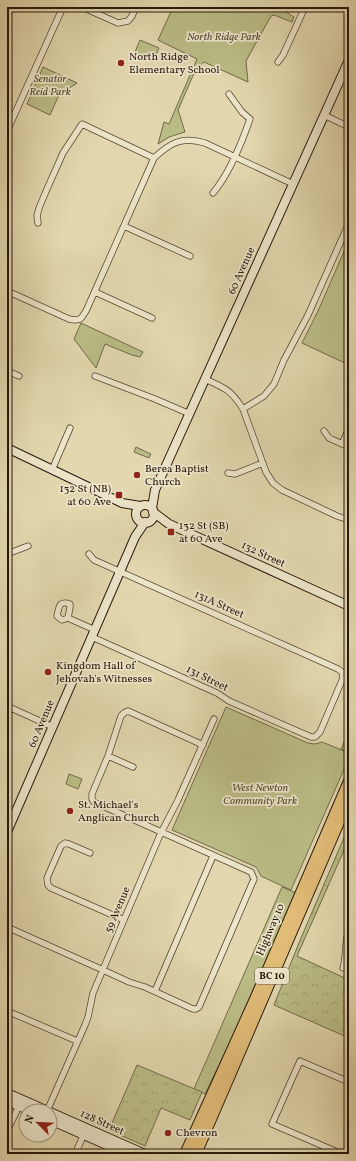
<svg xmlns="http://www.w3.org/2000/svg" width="356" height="1161" font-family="Vollkorn,serif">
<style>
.green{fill:#babc86;stroke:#716a49}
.forest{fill:url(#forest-crowns);stroke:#716a49}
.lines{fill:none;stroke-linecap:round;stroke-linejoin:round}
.street-casing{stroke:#564734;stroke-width:7}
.secondary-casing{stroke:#28170c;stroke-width:10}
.highway-casing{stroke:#28170c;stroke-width:12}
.street{stroke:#ece5ca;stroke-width:5.5}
.secondary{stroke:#ece5ca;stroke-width:8}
.highway{stroke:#e1bc77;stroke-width:10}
.poi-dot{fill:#8f2418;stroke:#ece5ca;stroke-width:1.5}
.labels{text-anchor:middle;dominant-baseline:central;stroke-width:3.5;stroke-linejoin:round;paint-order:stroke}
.shield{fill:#ece5ca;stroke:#635545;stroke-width:1}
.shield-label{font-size:10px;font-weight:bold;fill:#28170c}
.park-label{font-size:11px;font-style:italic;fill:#544931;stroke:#ece5ca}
.poi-label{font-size:11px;fill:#28170c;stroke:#ece5ca;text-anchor:start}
.street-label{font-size:11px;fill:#28170c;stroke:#ece5ca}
</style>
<defs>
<pattern id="forest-crowns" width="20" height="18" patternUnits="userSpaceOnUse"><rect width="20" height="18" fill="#babc86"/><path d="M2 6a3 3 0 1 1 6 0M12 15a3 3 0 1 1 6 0" fill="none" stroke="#a0a172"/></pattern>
</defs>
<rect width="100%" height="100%" fill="#e2d7ae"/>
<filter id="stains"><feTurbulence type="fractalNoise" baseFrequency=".005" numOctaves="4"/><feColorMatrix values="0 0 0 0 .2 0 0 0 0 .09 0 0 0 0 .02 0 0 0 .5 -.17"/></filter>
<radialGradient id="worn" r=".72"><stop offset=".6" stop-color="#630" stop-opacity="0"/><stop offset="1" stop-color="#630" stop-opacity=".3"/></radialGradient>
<path class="green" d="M173 7H278L294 17 292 22 274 15 271 16 246 61 248 82 204 62 195 71 178 110 185 132 169 137 158 144 164 122 169 124 197 59 158 40Z
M140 40 159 48 154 59 135 52Z
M43 67 77 83 59 95 50 115 27 104Z
M349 240V365L302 343 318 311Z
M81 323 143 352 140 357 132 355 105 344 96 368 74 339Z
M136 447 151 454 149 458 134 452Z
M226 707 308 743 315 744 322 742 349 753V758L291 890 261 876 258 870 256 867 172 830Z
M349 731V753L341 749Z
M69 774 82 779 78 789 66 784Z
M282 887 296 893 240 1022 205 1094 194 1089Z"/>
<path class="forest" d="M349 826V839L297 956 349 980V1038L274 1005 301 938Z
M137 1065 202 1092 190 1120 161 1108 145 1146 109 1130Z"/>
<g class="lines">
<defs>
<path id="street" d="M82 7 118 23 128 21 132 16 136 7
M278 62 283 55 305 7
M324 115 349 127
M7 131 63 7
M213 193C229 174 242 142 250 119L242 112 229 94
M38 223 37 216 39 208 47 189 63 153 82 124 154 158
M124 226 190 256
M7 291 69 319 75 320 80 319 82 317 86 311 154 158C170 143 182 136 205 143L293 184
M95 292 152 318
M7 371 19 376
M95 376 155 399 190 414
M205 379C225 388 231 390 243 409L266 472 273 483 282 490 337 516 349 520
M243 409 264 396 274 384 284 360 308 315 349 223
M324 431 329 438 349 447
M342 444 349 428
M52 470 70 428
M228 473 235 474 263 463
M7 554 28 546
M89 554 94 560 338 669 342 672 343 678 320 732 315 737H311L229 701 217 693 92 637
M68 618 70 607V604C59 600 59 607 57 616L62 620 68 618 95 630
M7 713 11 708 53 727
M108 756 133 767
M90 853 69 844 65 843 61 846 47 878 48 885 51 888 124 920
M7 927 103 970 129 982 145 987 193 1009H196L199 1007 254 879 251 872 94 802 92 799V794L108 756 121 716 124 713 128 711 203 745
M343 968C347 956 344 942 349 930
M155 991 213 856
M7 1011 77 1041
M47 1111 85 1025 88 1017 93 993 104 967 160 835 178 800 214 719
M7 1131 19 1106
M75 1154 85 1132
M342 1154 272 1124 300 1061 349 1082"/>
<path id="secondary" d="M7 448 122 503 140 506
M136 514a9 9 0 1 1 18 0a9 9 0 1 1-18 0Z
M152 508 155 490 349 60
M153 512 169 524 349 606
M7 832 135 537 145 522
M7 1093 48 1111
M7 1101 30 1111
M50 1112 145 1154
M50 1120 127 1154"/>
<path id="highway" d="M185 1154 255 999 349 781
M196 1154 349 799"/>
</defs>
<use href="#street" class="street-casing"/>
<use href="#secondary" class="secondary-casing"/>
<use href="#highway" class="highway-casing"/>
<use href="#street" class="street"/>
<use href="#secondary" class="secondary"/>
<use href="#highway" class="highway"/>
</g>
<g class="poi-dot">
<circle cx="121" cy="63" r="4"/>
<circle cx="137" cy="475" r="4"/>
<rect x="115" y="491" width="8" height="8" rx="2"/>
<rect x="167" y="528" width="8" height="8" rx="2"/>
<circle cx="48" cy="672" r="4"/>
<circle cx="70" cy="811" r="4"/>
<circle cx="168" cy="1133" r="4"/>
</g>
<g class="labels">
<rect class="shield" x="255" y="968" width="34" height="16" rx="3"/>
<g class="shield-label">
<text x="272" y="976">BC 10</text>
</g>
<g class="park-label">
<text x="224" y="37">North Ridge Park</text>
<text x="50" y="79">Senator<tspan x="50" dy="13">Reid Park</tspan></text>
<text x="260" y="788">West Newton<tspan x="260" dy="13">Community Park</tspan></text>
</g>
<g class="poi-label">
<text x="129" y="57">North Ridge<tspan x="129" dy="13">Elementary School</tspan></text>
<text x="145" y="469">Berea Baptist<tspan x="145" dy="13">Church</tspan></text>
<text x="111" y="489" text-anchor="end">132 St (NB)<tspan x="111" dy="13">at 60 Ave</tspan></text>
<text x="179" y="526">132 St (SB)<tspan x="179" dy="13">at 60 Ave</tspan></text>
<text x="56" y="666">Kingdom Hall of<tspan x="56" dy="13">Jehovah's Witnesses</tspan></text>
<text x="78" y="805">St. Michael's<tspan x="78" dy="13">Anglican Church</tspan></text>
<text x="176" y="1133">Chevron</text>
</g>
<g class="street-label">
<text transform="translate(242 271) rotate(-66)">60 Avenue</text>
<text transform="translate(263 555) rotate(25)">132 Street</text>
<text transform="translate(219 605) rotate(24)">131A Street</text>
<text transform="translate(207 679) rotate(26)">131 Street</text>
<text transform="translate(42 724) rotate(-67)">60 Avenue</text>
<text transform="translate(118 910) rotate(-67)">59 Avenue</text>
<text transform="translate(271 930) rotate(-67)">Highway 10</text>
<text transform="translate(102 1123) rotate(24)">128 Street</text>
</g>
</g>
<rect width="356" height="1161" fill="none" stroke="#e2d7ae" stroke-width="24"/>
<rect x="8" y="8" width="340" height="1145" fill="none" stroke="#28170c" stroke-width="2"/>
<rect x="12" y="12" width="332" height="1137" fill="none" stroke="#28170c"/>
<g transform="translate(38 1123) rotate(294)"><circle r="19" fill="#ece5ca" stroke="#9e937e"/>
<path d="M0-3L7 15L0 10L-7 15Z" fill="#8f2418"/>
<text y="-6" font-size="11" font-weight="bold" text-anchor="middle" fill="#28170c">N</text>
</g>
<rect width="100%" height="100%" filter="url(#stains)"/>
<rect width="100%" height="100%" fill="url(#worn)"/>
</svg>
